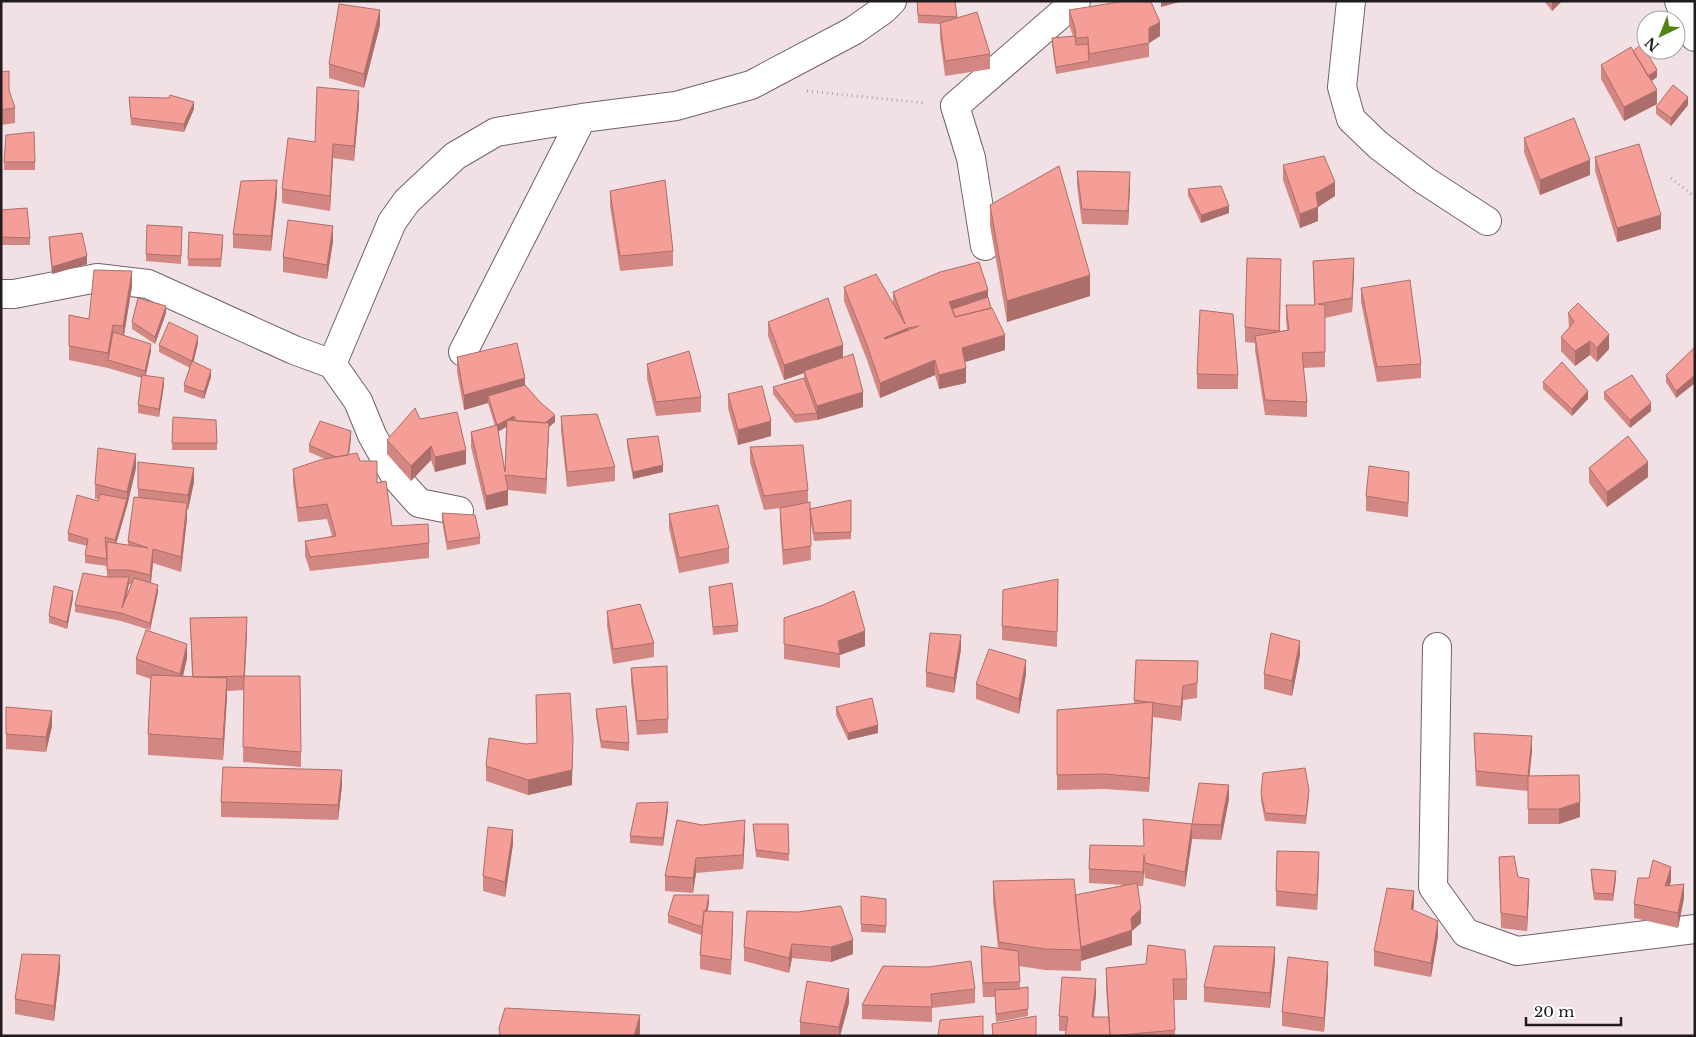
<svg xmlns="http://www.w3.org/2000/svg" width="1696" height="1037" font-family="'Libre Baskerville',serif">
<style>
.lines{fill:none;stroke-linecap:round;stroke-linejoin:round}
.minor-casing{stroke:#716368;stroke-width:30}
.path{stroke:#b2a5a8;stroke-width:3;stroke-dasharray:1 4;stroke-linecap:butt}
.minor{stroke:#fff;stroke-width:28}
.wall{fill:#d38782;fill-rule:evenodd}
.shaded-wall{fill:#ac6e6a}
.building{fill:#f59d97;stroke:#ac6e6a;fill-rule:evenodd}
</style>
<rect width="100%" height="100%" fill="#f1e1e5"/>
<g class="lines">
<defs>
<path id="minor" d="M1351 1 1342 87 1351 119 1378 145 1424 180 1487 221
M1679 1 1690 30 1695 37
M985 246 971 158 955 106 1076 1
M1 294H14L97 278 148 284 294 350 332 364 392 222 407 201 455 156 496 132 582 118 676 106 751 85 853 31 883 10 892 1
M463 352 582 118
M332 364 358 401 372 435 395 476 419 503 459 511
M1437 647 1433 887 1466 933 1517 951 1695 929"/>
</defs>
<use href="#minor" class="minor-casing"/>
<path class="path" d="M807 91 925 103
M1671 178 1695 197"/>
<use href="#minor" class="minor"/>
</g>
<path class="wall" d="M917 1H955L957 18 990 54V69L945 76 940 38V24L918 23Z
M1544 1H1562L1552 11Z
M1069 10 1160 36 1149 43V57L1056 74 1052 45V38L1073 36 1069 25Z
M380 25 364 88 329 78V64Z
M1633 51 1657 77 1651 81 1657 104 1624 121 1601 79V65Z
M1 72 15 108V123L1 125Z
M129 97 194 109 184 132 131 125Z
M359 105 354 161 333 158 330 211 282 203V189L315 142Z
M1688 105 1671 126 1656 114V107Z
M1524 138 1590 175 1540 195 1524 152Z
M1595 157 1661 229 1617 242 1595 171Z
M4 162H35V170H4Z
M1283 165 1335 196 1318 207V221L1300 228 1283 180Z
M1077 171 1130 187 1128 225 1082 224 1077 185Z
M1188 189 1229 213 1201 223 1188 196Z
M610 191 673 251V266L620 271 610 206Z
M277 194 271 251 233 248V234Z
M990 205 1090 296 1007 322 990 226Z
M1 210 30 238V245H1Z
M182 227 181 264 146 261V254Z
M189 232 223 243 221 267 188 266Z
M49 237 87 264 52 274 49 245Z
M333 241 327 279 283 272V257Z
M1313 261 1354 272 1352 312 1325 318V367L1303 368 1307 402V417L1265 415 1255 350V343L1245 342V327L1281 274 1280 331 1287 330 1286 320V305H1314Z
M132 286 124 335 151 351 146 375 164 385 159 417 138 413V405L142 378 108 368 69 360V315L89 319Z
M844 287 893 303V292L988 297 991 308 1005 350 965 362 966 383 939 389 935 375 880 398 867 360 844 301Z
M1361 288 1421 364V378L1377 382 1361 302Z
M166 313 155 344 132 329V322Z
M1568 313 1609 349 1597 362 1590 355 1575 366 1561 351V337L1569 328Z
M768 322 843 357 863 407 817 420 795 423 773 394V387L804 378V373L784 380 768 336Z
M198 343 193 362 211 377 204 399 184 392V385L190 368 159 352V345Z
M1695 347V383L1676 398 1666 382V375Z
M457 357 525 385 555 422 549 427 546 494 508 490V505L486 510 471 447V432L495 426 488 403 464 410 457 372ZM506 427 505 472 498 432Z
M647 364 701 397V412L656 416 647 379Z
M1197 374 1238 375V389H1197Z
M1543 382 1588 399 1572 416 1543 389Z
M1604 392 1651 411 1630 428 1604 399Z
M728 394 771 436 738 445 728 408Z
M561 416 615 467V481L567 487 561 431Z
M173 417 217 443V450H172Z
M420 419 466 464 435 472 431 460 411 481 387 454V440Z
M351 438 349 455 360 461 377 483 392 526 429 543V558L310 571 305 556V541L332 536 327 519 298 522 293 484V469L325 459 309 452V445Z
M627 439 663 472 633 479 627 446Z
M750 447 808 490V502L810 509 851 500V539L814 541 810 518 811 560 783 565 780 522V508L764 510 750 462Z
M138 462 194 482 188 510H187V518L181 572 153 563 151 583 158 592 150 630 121 621 75 612V605L107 577V566L85 563V555L87 546 68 541V533L98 501V499H95V484L136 468 127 506 116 543 128 545V541L138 498ZM129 584 131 585 126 597Z
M1589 468 1648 477 1607 507 1589 483Z
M1409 486 1408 517 1366 511V496Z
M442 513 480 537V544L447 550 442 521Z
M669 514 729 548V563L679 573 669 528Z
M1058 579 1057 647 1002 640V626Z
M709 587 738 625V632L713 635Z
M73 598 67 629 49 623V616Z
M607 611 654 643V657L613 664 607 626Z
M190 618 247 632 245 676 301 752V767L243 762 244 690 227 691 223 760 148 755V734L151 679 136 674V659L187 658 183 676 192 677Z
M784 618 865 646 840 655V668L784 659Z
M961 649 954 693 926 687V672Z
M1300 655 1292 696 1264 689V674Z
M1136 660 1198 661 1197 698 1183 700 1181 721 1153 717 1149 792 1105 789 1057 790V710L1134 704Z
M631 668 668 719V733L637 735 631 682Z
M1026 674 1019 714 976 699V684Z
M6 707 52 726 46 752 6 749Z
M836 707 878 733 848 740 836 715Z
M596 709 629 743V751L601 748 596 716Z
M1474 733 1532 751 1529 776 1580 817 1559 824H1528V791L1476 786Z
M486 766 572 785 528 795 486 781Z
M342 785 338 820 221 817V802Z
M1261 793 1309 797 1306 824 1265 821 1261 801Z
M1229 799 1221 840 1192 839 1185 887 1145 878 1144 870 1143 886H1138L1141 923 1132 931V945L1081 961V971L1045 970 1019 966 1020 988 1028 987V1016L996 1022 995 997H983L981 960V946L998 948 993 902V881L1075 895 1124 885 1089 883V869L1144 846 1143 819 1192 824Z
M668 809 663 846 630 843V836Z
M677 820 745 835 743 869 696 873 693 893 665 891V876Z
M753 824H788L789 861 756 857Z
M513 844 505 897 483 891V876Z
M1499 857 1518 877 1529 894 1527 931 1501 928Z
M1319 866 1317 910 1276 906V891Z
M1591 869 1616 878 1613 901 1594 900 1591 877Z
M1671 881 1670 885 1684 898 1678 928 1634 918V904Z
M861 896 886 899V933L861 932Z
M709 903 707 911 733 927 731 975 700 969V955L701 935 668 923V915Z
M1414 905 1413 910 1438 936 1431 977 1374 966V951Z
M747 911 853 954 831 962 792 958 789 973 744 961V947Z
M1275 961 1270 1008 1204 1002V987Z
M883 966 975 989V1003L932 1008V1022L862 1019V1005Z
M1106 968 1187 979V1000H1174L1175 1036H1065L1066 1031H1059V1016L1096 994 1094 1017H1108L1106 989Z
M60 969 54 1021 15 1014V999Z
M1328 977 1324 1032 1282 1026V1012Z
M849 1003 840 1036H800V1022Z"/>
<path class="shaded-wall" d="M1161 1H1183L1161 7Z
M1552 1H1562L1552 11Z
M380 10V25L364 88V74Z
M1160 22V36L1149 43V57V28Z
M1657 70V77L1645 86V78Z
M1657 90V104L1624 121V107Z
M359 91V105L354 161V146Z
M1688 97V105L1671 126V118Z
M194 102V109L184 132V124Z
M333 144V158L330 211V196Z
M1590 160V175L1540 195V180Z
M1130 172V187L1128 225V211Z
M277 180V194L271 251V236Z
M1335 182V196L1318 207V221L1300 228V214L1316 193Z
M1229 206V213L1201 223V215Z
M1661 215V229L1617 242V228Z
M333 226V241L327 279V265Z
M87 256V264L52 274V267Z
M1354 258V272L1352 312V298Z
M132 271V286L123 341V326Z
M1090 275V296L1007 322V301Z
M988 290V304L952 316 949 302Z
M166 306V313L155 344V337Z
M113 325V339L108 360V353Z
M908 328V342L884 353V338Z
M1609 334V349L1597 362V348Z
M1005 335V350L962 363V348Z
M198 336V343L192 369V361Z
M1590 341V355L1575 366V351Z
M151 344V351L145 378V371Z
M843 345V360L804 371V373L784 380V365Z
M935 360V375L880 398V383Z
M966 368V383L939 389V375Z
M211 370V377L204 399V392Z
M1695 375V383L1676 398V391Z
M164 378V385L159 417V409Z
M525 378V393L488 396V403L464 410V395Z
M1588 391V399L1572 416V409Z
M863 392V407L817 420V406Z
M1651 403V411L1630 428V420Z
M555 415V422L549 427 546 494V479L537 429Z
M514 416V423L497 432V425Z
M771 421V436L738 445V430Z
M351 431V438L347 470V462Z
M431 446V460L411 481V466Z
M466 450V464L435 472V457Z
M136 454V468L127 506 115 548V540L127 499V492Z
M1648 462V477L1607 507V492Z
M663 465V472L633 479V472Z
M194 468V482L188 510V495Z
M508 490V505L486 510V496Z
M187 503V518L181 572V557Z
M153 549V563L150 589V575Z
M129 577V584L122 615V608Z
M158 585V592L150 630V623Z
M73 591V598L67 629V622Z
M247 617V632L244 690V676Z
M865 631V646L840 655 838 641Z
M961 635V649L954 693V678Z
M1300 641V655L1292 696V681Z
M187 644V658L180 689V674Z
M1026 660V674L1019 714V699Z
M227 678V699L223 760V739Z
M1183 686V700L1181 721V707Z
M1153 702V717L1149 792V778Z
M52 711V726L46 752V737Z
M878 725V733L848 740V733Z
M1532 736V751L1528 791V776Z
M573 740 572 785 528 795V780Z
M342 770V785L338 820V805Z
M1229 785V799L1221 840V825Z
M668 802V809L663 846V838Z
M1580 802V817L1559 824V809Z
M745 820V835L743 869V855Z
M1192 824V839L1185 887V872Z
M513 830V844L505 897V882Z
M1319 852V866L1317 910V895Z
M1144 855V870L1143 886V872Z
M696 858V873L693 893V878Z
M1671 867V881L1665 900V886Z
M1616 871V878L1613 901V894Z
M1529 879V894L1527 931V917Z
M1684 884V898L1678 928V913Z
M1414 891V905L1411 923V909Z
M709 895V903L703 935V928Z
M1141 909V923L1132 931V945L1081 961V950L1080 947 1131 918Z
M1438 921V936L1431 977V963Z
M853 940V954L831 962V947Z
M792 944V958L789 973V958Z
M1275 947V961L1270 1008V993Z
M60 955V969L54 1021V1006Z
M1328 962V977L1324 1032V1018Z
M1096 979V994L1092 1031V1017Z
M849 989V1003L840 1036H839V1027Z
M640 1015V1036H634Z"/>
<path class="building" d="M917 1H955L957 17 918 15Z
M1125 1 1151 2 1160 22 1149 28V43L1089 54 1088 37 1076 38 1075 28 1069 10Z
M339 4 380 10 364 74 329 64Z
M977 12 990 54 945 61 940 23Z
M1075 36 1076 45 1088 44 1089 61 1056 67 1052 38Z
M1642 44 1657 70 1648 76 1633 51Z
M1631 47 1657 90 1624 107 1601 65Z
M9 71V90L15 108 1 110V72Z
M1673 85 1688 97 1671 118 1656 107Z
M317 87 359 91 354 146 333 144 330 196 282 189 288 138 315 142Z
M170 95 194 102 184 124 131 118 129 97 169 98Z
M1574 118 1590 160 1540 180 1524 138Z
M34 132 35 162H4L6 135Z
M1639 144 1661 215 1617 228 1595 157Z
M1324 156 1335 182 1316 193 1318 207 1300 214 1283 165Z
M1059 166 1090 275 1007 301 990 205Z
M1077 171 1130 172 1128 211 1082 209Z
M277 180 271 236 233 234 241 181Z
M665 180 673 251 620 256 610 191Z
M1221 186 1229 206 1201 215 1188 189Z
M27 208 30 238 1 237V210Z
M288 220 333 226 327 265 283 257Z
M147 225 182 227 181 256 146 254Z
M189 232 223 235 221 259H188Z
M82 233 87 256 52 267 49 237Z
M1247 258 1281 259 1279 331 1245 327Z
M1354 258 1352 298 1318 304 1325 305V352L1302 353 1307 402 1265 400 1255 336 1289 330 1286 305H1315L1313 261Z
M979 262 988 290 949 302 955 317 992 308 1005 335 962 348 966 368 939 375 935 360 880 383 867 345 844 287 876 274 905 324 893 292 940 272ZM919 326 885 339 884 338 908 328Z
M94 270 132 271 123 326 113 325 108 353 69 346V315L89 319Z
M1410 280 1421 364 1377 367 1361 288Z
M988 297 991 308 955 317 952 309Z
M138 298 166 306 155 337 132 322Z
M828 298 843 345 784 365 768 322Z
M1578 303 1609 334 1597 348 1590 341 1575 351 1561 337 1574 322 1568 313Z
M1200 310 1233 314 1238 375 1197 374Z
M169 322 198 336 192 361 159 345Z
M113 332 151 344 145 371 108 360Z
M517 343 525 378 464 395 457 357Z
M1695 347V375L1676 391 1666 375Z
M689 351 701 397 656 402 647 364Z
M853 354 863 392 817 406 804 371Z
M192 361 211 370 204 392 184 385Z
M1562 362 1588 391 1572 409 1543 382Z
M142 375 164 378 159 409 138 405Z
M1632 375 1651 403 1630 420 1604 392Z
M804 378 817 413 795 415 773 387Z
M525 385 540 402 555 415 545 423 517 421 514 416 497 425 488 396Z
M762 386 771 421 738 430 728 394Z
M415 408 420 419 457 412 466 450 435 457 431 446 411 466 387 440Z
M597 414 615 467 567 472 561 416Z
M173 417 216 420 217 443H172Z
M507 420 549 423 546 479 505 475 508 490 486 496 471 432 497 425 505 472Z
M320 421 351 431 348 455 336 457 309 445Z
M658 436 663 465 633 472 627 439Z
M1628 436 1648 462 1607 492 1589 468Z
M803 445 808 490 764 496 750 447Z
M98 448 136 454 127 492 95 484Z
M357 453 360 461H377V483L386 481 392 526 428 524 429 543 310 557 305 541 336 536 327 504 298 508 293 469 320 460Z
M138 462 194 468 188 495 138 489Z
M1369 466 1409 472 1408 503 1366 496Z
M100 494 127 499 115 540 105 537 107 559 85 555 88 539 68 533 77 495 98 501Z
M134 497 187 503 181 557 153 549 150 575 129 570H107V542L148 548 128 541Z
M851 500V532L814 533 810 509Z
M810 502 811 546 783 550 780 508Z
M718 505 729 548 679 558 669 514Z
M442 513 475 515 480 537 447 542Z
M83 573 107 577H129L122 608 134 578 158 585 150 623 121 613 75 605Z
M1058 579 1057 632 1002 626 1003 590Z
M732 583 738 625 713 627 709 587Z
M54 586 73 591 67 622 49 616Z
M854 591 865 631 838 641 840 654 784 644V618L823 605Z
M640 604 654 643 613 649 607 611Z
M247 617 244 676H300L301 752 243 747 244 676 205 677H193L190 618Z
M146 630 187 644 180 674 136 659Z
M930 633 961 635 954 678 926 672Z
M1271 633 1300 641 1292 681 1264 674Z
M989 649 1026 660 1019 699 976 684Z
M1136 660 1198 661 1197 683 1183 686 1181 707 1134 700Z
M667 666 668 719 637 721 631 668Z
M151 675 227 678 223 739 148 734Z
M570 693 573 740 572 770 528 780 486 766 489 738 526 744 537 743 536 695Z
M872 698 878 725 848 733 836 707Z
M1153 702 1149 778 1105 774 1057 775V710Z
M626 706 629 743 601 741 596 709Z
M6 707 52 711 46 737 6 734Z
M1474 733 1532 736 1528 776 1476 771Z
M223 767 342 770 338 805 221 802Z
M1305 768 1309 790 1306 816 1265 813 1261 793 1263 773Z
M1579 775 1580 802 1559 809H1528V776Z
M1199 783 1229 785 1221 825 1192 824Z
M668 802 663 838 630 836 637 803Z
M1143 819 1192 824 1185 872 1145 863 1144 855 1143 872 1089 869 1090 845 1144 846Z
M677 820 702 825 745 820 743 855 696 858 693 878 665 876Z
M753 824H788L789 854 756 850Z
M488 827 513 830 505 882 483 876Z
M1277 851 1319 852 1317 895 1276 891Z
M1514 856 1518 877 1529 879 1527 917 1501 913 1499 857Z
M1653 860 1671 867 1665 886 1684 884 1678 913 1634 904 1638 878H1649Z
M1591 869 1616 871 1613 894 1594 893Z
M1074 879 1081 950 1045 949 999 942 993 881Z
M1137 883 1141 909 1131 918 1132 930 1081 947 1075 895Z
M1387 888 1414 891 1411 909 1438 921 1431 963 1374 951Z
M674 895H709L706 911H704L702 927 668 915Z
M861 896 886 899V926L861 924Z
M841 906 853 940 831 947 792 944 789 958 744 947 747 911 798 912Z
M704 911 733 912 731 960 700 955Z
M1148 945 1185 950 1187 979H1173L1175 1030 1110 1036 1106 968 1146 964Z
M981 946 1018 951 1020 982 983 983Z
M1214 946 1275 947 1270 993 1204 987Z
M22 954 60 955 54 1006 15 999Z
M1288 957 1328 962 1324 1018 1282 1012Z
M971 961 975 989 931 994 932 1007 862 1005 883 966 928 967Z
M1062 977 1096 979 1092 1017H1109L1110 1036H1065L1068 1017 1059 1016Z
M807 981 849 989 839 1027 800 1022Z
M1028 987V1009L996 1014 995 990 1020 989V988Z
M505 1008 640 1015 634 1036H500L499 1028Z
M983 1016V1036H938L940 1020Z
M1036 1016V1036H993L992 1024Z"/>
<rect width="1696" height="1037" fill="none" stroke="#211c1d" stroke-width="5"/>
<g transform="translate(1661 35) rotate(223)"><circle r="24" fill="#ffffff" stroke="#a6a4a5"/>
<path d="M0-4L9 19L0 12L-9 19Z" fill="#538315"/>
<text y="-8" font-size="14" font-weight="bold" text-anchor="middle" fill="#211c1d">N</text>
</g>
<path d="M1526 1017v8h95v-8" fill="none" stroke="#211c1d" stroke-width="2.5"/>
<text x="1534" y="1017" font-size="15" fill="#211c1d" stroke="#ffffff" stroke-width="4" paint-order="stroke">20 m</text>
</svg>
